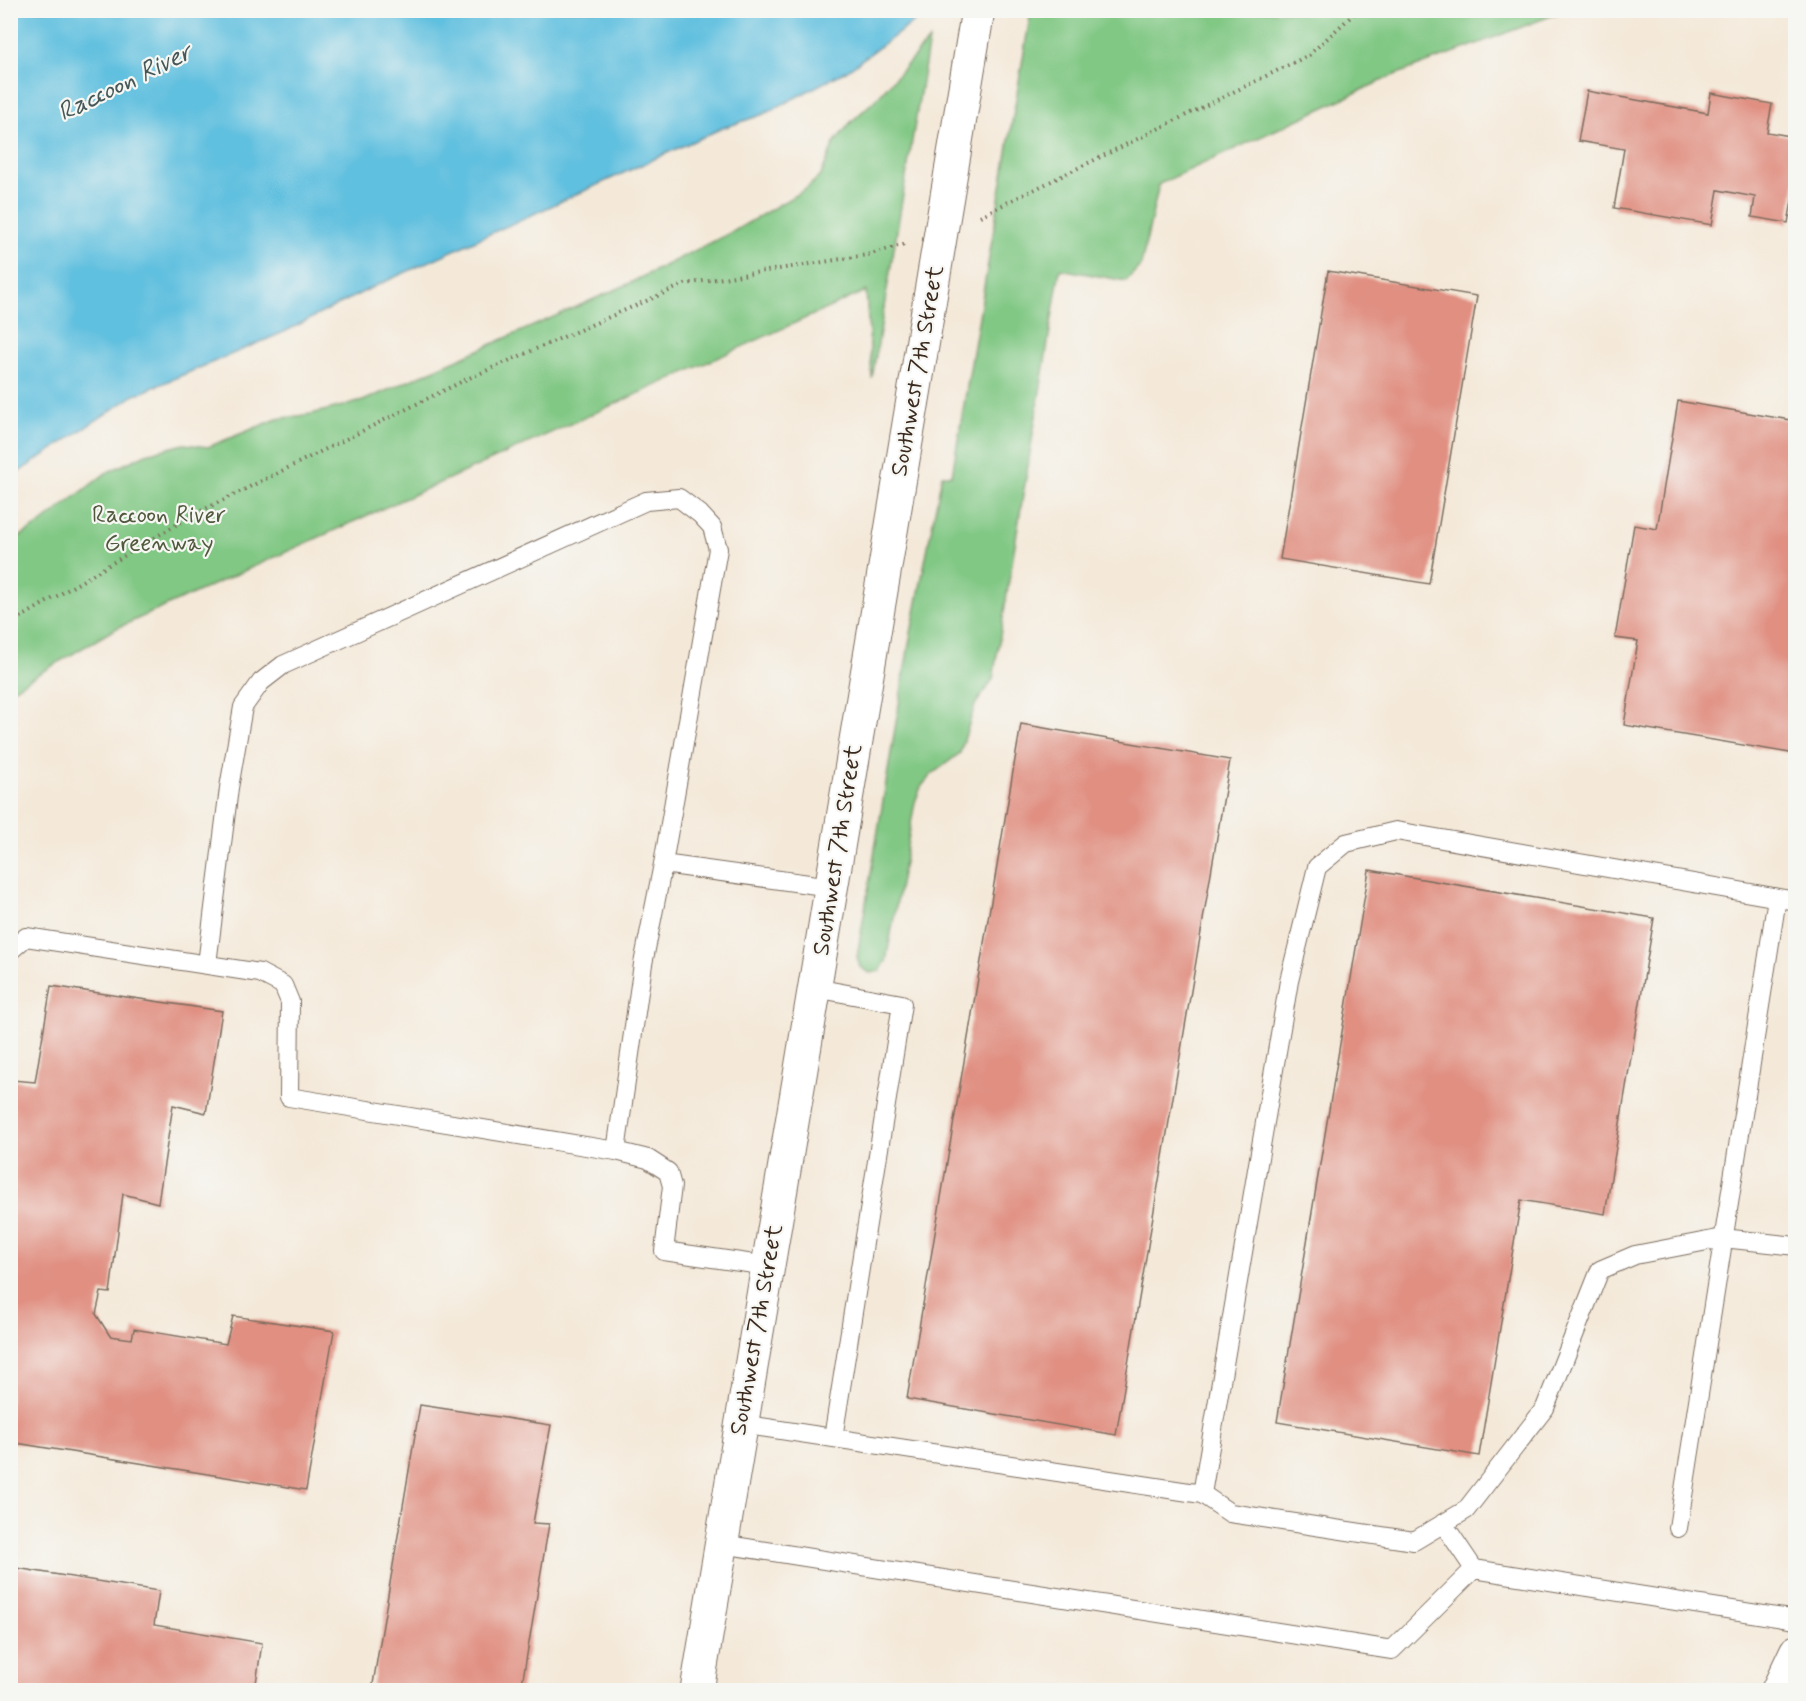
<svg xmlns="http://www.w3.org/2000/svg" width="1806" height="1701" font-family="Mynerve,sans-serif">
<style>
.green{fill:#81c884;stroke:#5e7951;stroke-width:1.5}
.water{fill:#61c0df;stroke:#4e757e;stroke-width:1.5}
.building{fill:#e08f81}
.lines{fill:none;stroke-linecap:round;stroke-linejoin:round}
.service-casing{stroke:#7c6d5f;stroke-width:20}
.secondary-casing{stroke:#7c6d5f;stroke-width:35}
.path{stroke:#7c6d5f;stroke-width:4;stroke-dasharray:1.5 4.5;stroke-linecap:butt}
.service{stroke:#fff;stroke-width:18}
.secondary{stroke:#fff;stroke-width:33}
.secondary-bridge-casing{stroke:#7c6d5f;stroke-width:35;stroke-linecap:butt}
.secondary-bridge{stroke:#fff;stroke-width:33}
.labels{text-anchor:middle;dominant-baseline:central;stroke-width:4.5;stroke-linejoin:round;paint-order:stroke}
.street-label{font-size:24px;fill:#3b2a1e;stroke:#f6f6f2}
.park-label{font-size:24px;fill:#50593d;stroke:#f6f6f2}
.water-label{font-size:26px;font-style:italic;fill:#465758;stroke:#f6f6f2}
</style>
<rect width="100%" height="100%" fill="#f6f6f2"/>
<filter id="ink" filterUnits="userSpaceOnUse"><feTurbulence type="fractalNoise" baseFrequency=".0167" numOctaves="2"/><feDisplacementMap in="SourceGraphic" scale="12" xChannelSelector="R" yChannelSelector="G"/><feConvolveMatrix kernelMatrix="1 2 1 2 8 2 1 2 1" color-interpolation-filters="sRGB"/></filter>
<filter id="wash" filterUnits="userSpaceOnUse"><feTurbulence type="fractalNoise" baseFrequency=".008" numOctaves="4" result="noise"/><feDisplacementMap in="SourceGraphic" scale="24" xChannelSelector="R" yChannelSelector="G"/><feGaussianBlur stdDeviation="1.35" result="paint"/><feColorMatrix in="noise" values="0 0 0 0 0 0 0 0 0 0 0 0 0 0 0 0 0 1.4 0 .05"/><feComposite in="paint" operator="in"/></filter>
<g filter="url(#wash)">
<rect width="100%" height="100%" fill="#f4e9d9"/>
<path class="green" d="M1031 11H1564L1392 76 1159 184 1141 265 1126 281 1060 269 993 679 975 705 960 753 931 775 921 787 915 802 886 961 880 971 870 973 860 967 857 957 910 638 942 475H952Z
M929 40 872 379 866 291 115 629 11 690V542L40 524 106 473 146 454 184 444 208 447 277 419 311 414 363 401 626 285 734 231 806 189 821 175 834 143 851 122 876 99Z"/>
<path class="water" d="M11 10H929V11L846 71 764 114 720 129 371 288 284 332 133 396 11 477Z"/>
<g id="blocks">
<path class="building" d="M1587 91 1708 113 1711 93 1772 104 1767 132 1796 137V179L1788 223 1752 217 1755 197 1718 190 1712 225 1614 208 1624 149 1578 141Z
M1328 271 1477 296 1429 584 1280 559Z
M1678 401 1796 421V754L1624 725 1638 641 1615 638 1634 525 1657 529Z
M1021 724 1230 760 1116 1435 907 1399Z
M1369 870 1654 918 1605 1214 1521 1200 1479 1456 1277 1422Z
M51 986 222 1011 206 1113 173 1105 158 1203 123 1194 110 1293 101 1292 96 1314 110 1336 132 1339 134 1329 226 1344 233 1316 334 1331 306 1490 10 1442V1087L12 1080 35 1082Z
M420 1405 551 1425 533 1523 549 1524 521 1690H372Z
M10 1567 159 1591 154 1625 262 1643 255 1690H10Z"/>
</g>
</g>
<g filter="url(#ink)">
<use href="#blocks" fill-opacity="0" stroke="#7c6d5f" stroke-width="1.5"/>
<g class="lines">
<defs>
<path id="service" d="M1796 901 1396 831 1346 843 1317 867 1289 981 1202 1494 1230 1513 1414 1541 1466 1510 1545 1408 1600 1270 1635 1255 1723 1238 1796 1246
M10 951 26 937 260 973 283 985 290 1002 289 1097 616 1151 648 1159 668 1172 672 1186 664 1251 768 1266
M207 964 229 788 243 707 261 682 283 665 646 501 679 498 700 514 712 527 718 549 663 864
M815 988 902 1004 833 1438
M616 1151 643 964 663 864 831 887
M741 1424 1202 1494
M1443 1523 1474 1569
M1678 1528 1777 898
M722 1544 1392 1650 1474 1569 1796 1620"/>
<path id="secondary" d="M697 1690 920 358
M1778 1690 1796 1652"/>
</defs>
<use href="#service" class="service-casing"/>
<use href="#secondary" class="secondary-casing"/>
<path class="path" d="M980 216 1309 55 1358 10
M10 624 191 516 467 379 685 284 867 255 905 244"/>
<use href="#service" class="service"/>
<use href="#secondary" class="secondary"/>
<defs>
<path id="secondary-bridge" d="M920 358 978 10"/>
</defs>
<use href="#secondary-bridge" class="secondary-bridge-casing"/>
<use href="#secondary-bridge" class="secondary-bridge"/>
</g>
</g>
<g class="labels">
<g class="street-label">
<text transform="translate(918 371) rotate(-80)">Southwest 7th Street</text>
<text transform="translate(838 850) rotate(-81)">Southwest 7th Street</text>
<text transform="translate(757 1330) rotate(-80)">Southwest 7th Street</text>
</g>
<g class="park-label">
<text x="159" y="515">Raccoon River<tspan x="159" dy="28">Greenway</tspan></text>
</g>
<g class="water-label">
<text transform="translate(125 83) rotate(-26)">Raccoon River</text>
</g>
</g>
<rect width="1806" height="1701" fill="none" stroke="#f6f6f2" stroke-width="36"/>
</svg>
